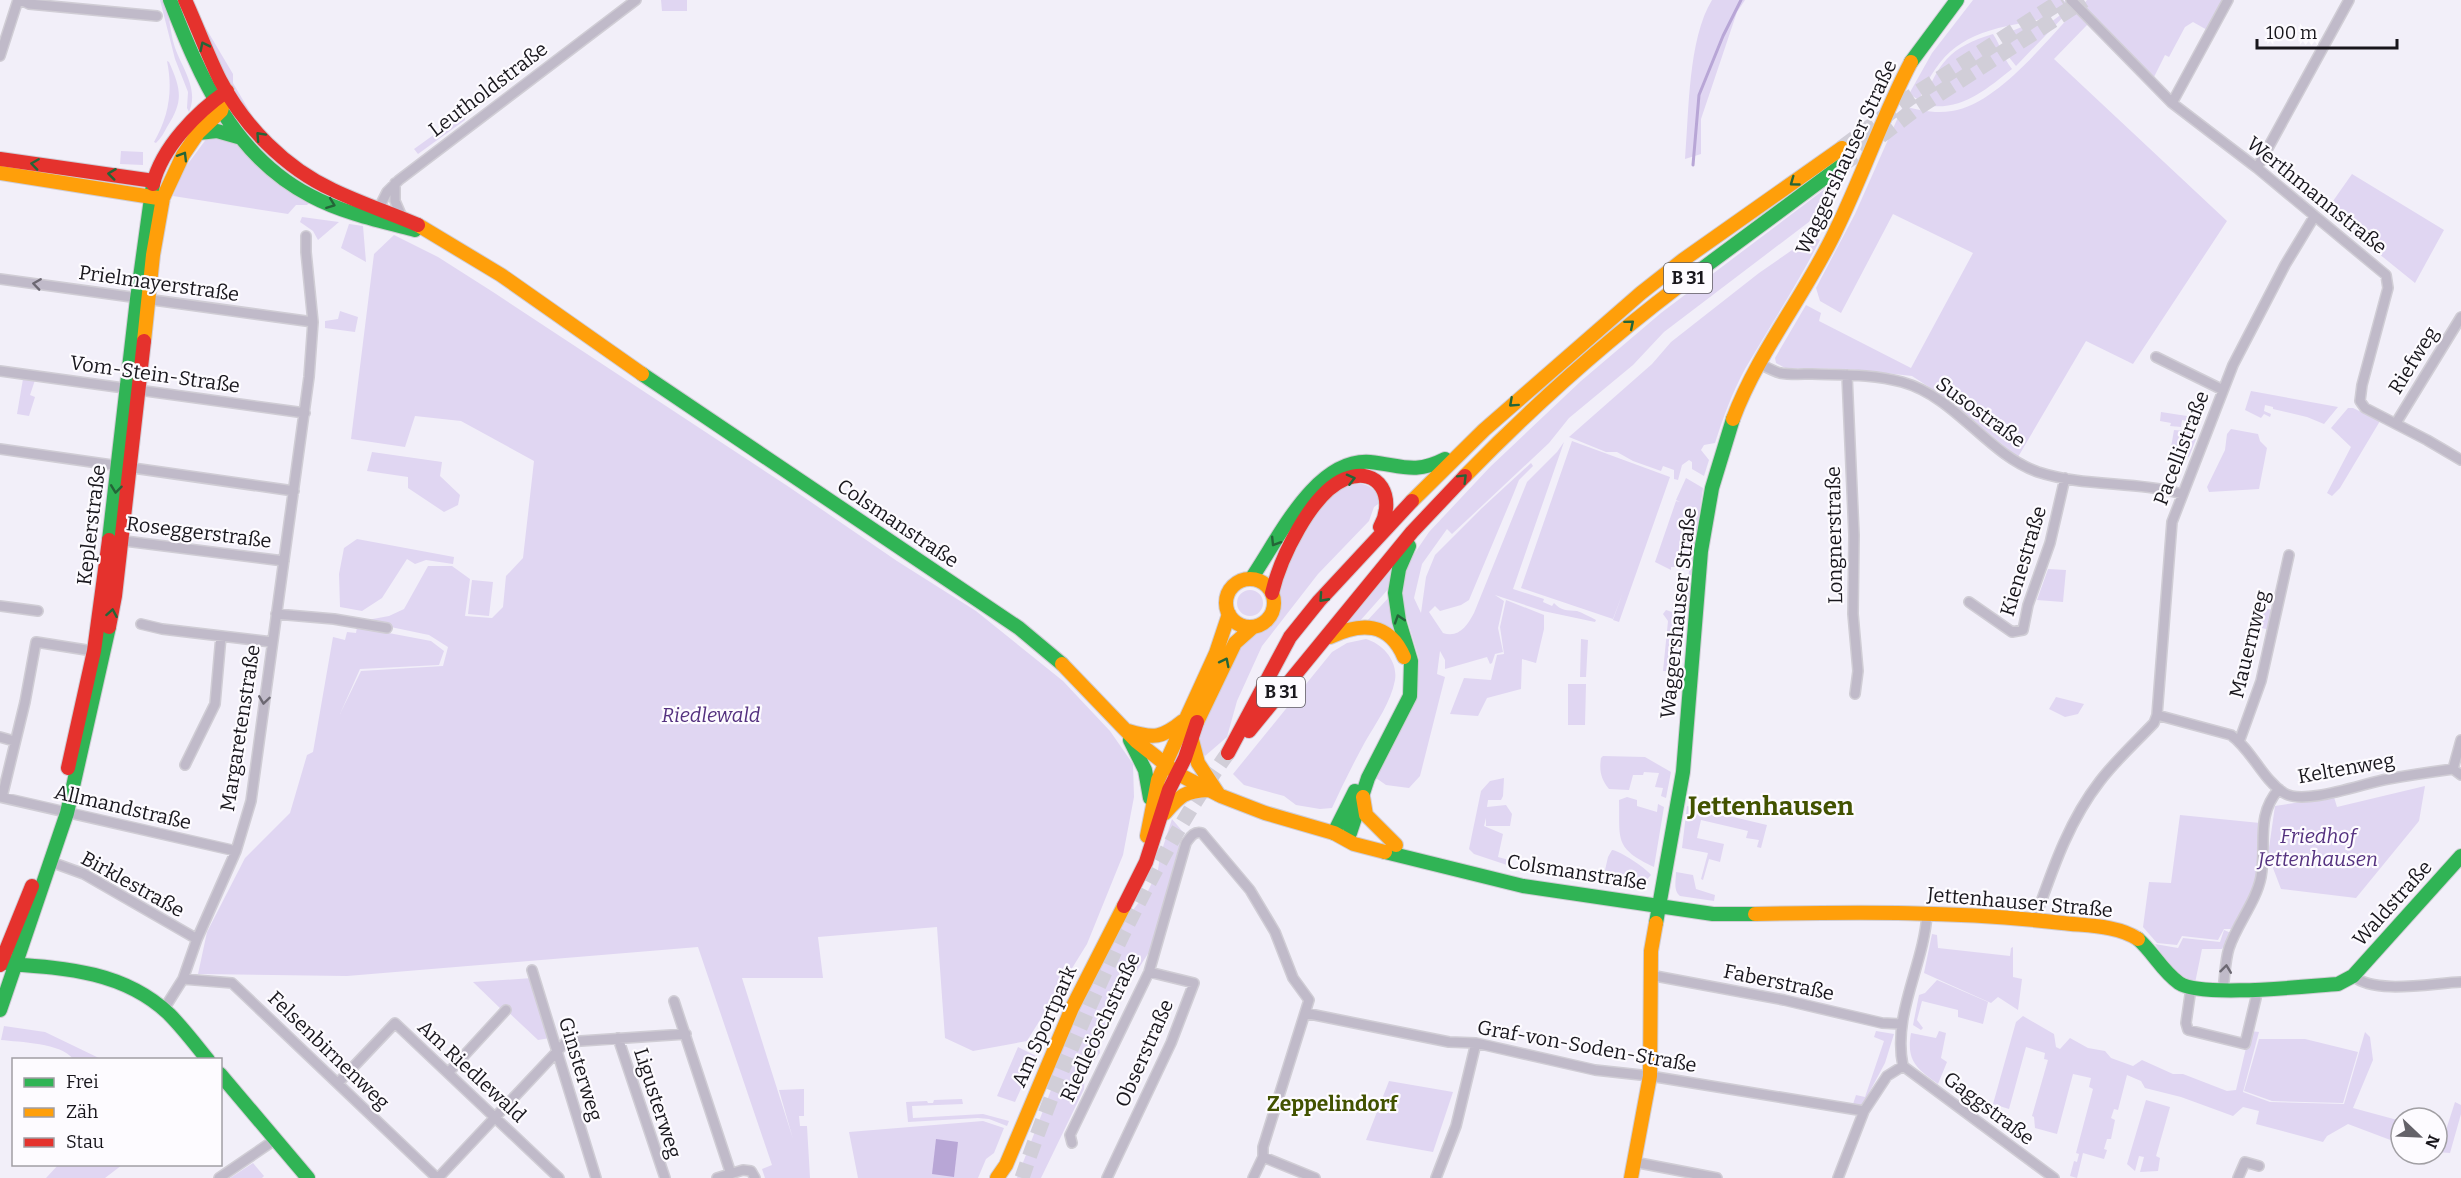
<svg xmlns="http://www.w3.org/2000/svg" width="2461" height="1178" font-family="Bitter,serif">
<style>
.green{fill:#e0d6f2}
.water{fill:#b8a6d6}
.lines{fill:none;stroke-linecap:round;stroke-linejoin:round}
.stream{stroke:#b8a6d6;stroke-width:3}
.primary-tunnel{stroke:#d1ced8;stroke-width:15;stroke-dasharray:15 8;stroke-linecap:butt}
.highway-tunnel{stroke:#d1ced8;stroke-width:16;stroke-dasharray:16 8;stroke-linecap:butt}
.street-casing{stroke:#d0cdd5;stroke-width:12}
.fast-casing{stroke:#d0cdd5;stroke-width:16}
.slow-casing{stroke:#d0cdd5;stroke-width:16}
.jam-casing{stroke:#d0cdd5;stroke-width:16}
.street{stroke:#c0bac9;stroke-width:9}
.fast{stroke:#30b455;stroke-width:14}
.slow{stroke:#ff9f0a;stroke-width:14}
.jam{stroke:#e5322d;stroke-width:14}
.oneway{stroke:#246538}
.oneway2{stroke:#6c6872}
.labels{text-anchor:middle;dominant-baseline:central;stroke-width:4.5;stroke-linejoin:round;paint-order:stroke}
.shield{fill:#fdfbff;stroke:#5d5b60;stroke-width:1.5}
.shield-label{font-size:18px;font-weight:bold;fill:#18161c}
.street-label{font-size:20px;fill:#18161c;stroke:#fdfbff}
.park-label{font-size:20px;font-style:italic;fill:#54317f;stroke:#fdfbff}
.neighbourhood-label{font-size:21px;font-weight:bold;fill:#425200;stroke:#fdfbff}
.district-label{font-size:26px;font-weight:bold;fill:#425200;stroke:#fdfbff}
</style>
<rect width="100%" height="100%" fill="#f2eff9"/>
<path class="green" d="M160 0H164C169 14 170 27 173 41 179 65 200 87 189 112L187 108 188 92 175 59Z
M661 0H687V11H662Z
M1712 0H1745L1737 12 1701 119V154L1685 159C1689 112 1688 39 1712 0Z
M1973 0H2063L2068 4C2050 20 2039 19 2017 24 1964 34 1940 50 1919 100L1909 94 1932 53Z
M2087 0H2226L2209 31 2193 22 2185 27 2169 57 2165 55 2154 77 2083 5Z
M2071 7 2072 8 2016 66 2008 56 2005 46 2012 31 2024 26 2051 22Z
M2075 11 2088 24 2054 59 2227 221 2133 364 2086 341 2018 457 1935 391 1912 376 1849 369 1785 368 1776 363 1775 358 1806 305 1821 313 1819 321 1911 368 1973 253 1893 214 1841 313 1820 301 1816 288 1855 214 1903 106C1919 110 1935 114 1952 111 1997 104 2044 43 2075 11Z
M201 20 233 74V83L257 124 230 87 202 28Z
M1993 34C2001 46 2003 58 2012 69 1984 91 1961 112 1923 105 1937 63 1950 47 1993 34Z
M167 61 169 62C181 89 184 101 167 127 164 133 161 138 156 143L154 142C169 116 173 90 167 61Z
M464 113 465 120 418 154 414 149Z
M225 135 309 203 307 205H296L288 214 173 196 184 169 207 138Z
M121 151 143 152V165L120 164Z
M2352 174 2444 230 2415 283 2326 211Z
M1834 182 1829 196 1818 215 1664 332 1633 365 1569 418 1549 443 1452 534 1447 529 1422 564 1414 598 1421 613 1426 577 1435 555 1482 508 1531 463 1533 466 1519 480 1513 495 1469 600 1461 605 1440 611 1435 606 1429 612 1443 633C1459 638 1467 626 1474 613L1527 482 1557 452 1564 442 1513 589 1544 599 1543 602 1552 606 1554 603C1561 611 1567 610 1577 611 1583 613 1590 617 1596 620L1595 622 1543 611 1495 595 1504 601 1498 628 1503 652 1495 654 1492 663 1490 664 1487 657 1445 669V660L1440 651 1437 674 1445 677 1420 776 1409 788 1386 785 1376 778 1419 659 1402 602 1406 566 1429 532 1490 467 1581 381 1661 313Z
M302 217 339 222 318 240 313 231 300 222Z
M349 224 363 226 366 262 341 248Z
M394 235 438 257 493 292 789 487 897 561 976 611 1063 681 1110 731 1133 764 1134 797 1123 855 1087 944 1027 1041 973 1051 945 1038 937 927 818 937 823 978H742L793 1139 779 1090 804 1089V1116H799L800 1126H807L810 1178H765L762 1169 772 1165 698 947 347 976 198 974 207 932 245 858 290 813 307 755 313 752 333 637 345 640 347 632 356 633 357 627 431 641 444 651 439 665 360 669 340 714 361 671 443 666 448 647 429 635 362 621 389 616 404 609 428 566H452L470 579 465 616 492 618 503 607 506 576 523 558 534 461 461 421 415 416 405 447 351 439 374 254Z
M1814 238 1820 240C1797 285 1770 326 1745 369 1732 393 1723 418 1715 443L1704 445 1701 450 1709 460 1704 476 1692 469V462L1689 460 1682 465 1678 480 1674 479V470L1663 466 1661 471 1633 461 1617 452H1606L1569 437 1652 364 1671 342 1759 273 1808 239Z
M340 311 358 317 355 332 325 328V321L338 319Z
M23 379 35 380 30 395 35 397 29 416 17 414Z
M2251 391 2338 407 2324 424 2307 417 2273 409V407L2265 405 2264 411 2271 414 2270 417 2264 414 2261 418 2245 410Z
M2348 408H2353L2380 421 2340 488 2332 496 2327 493 2351 447 2331 428Z
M2161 412 2187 416V421L2182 420 2181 427 2170 426 2171 423 2160 421Z
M2231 429 2258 434 2260 441 2267 448 2259 489 2209 492 2207 487 2225 450 2227 434Z
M2174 430 2195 432 2193 438 2196 439 2189 457 2174 459 2179 454 2170 453Z
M1572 441 1670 477 1619 622 1613 620 1623 592 1613 619 1521 588Z
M372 452 442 462 440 476 460 495 458 505 444 512 408 488V477L367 471Z
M1686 478 1703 488 1688 600 1681 609 1676 672 1663 671 1668 621 1663 614 1666 610 1672 612 1675 595 1687 594 1689 571 1682 569V567H1671V570L1655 562 1676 501 1680 502 1676 500Z
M1350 482C1367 484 1375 486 1381 502L1374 507 1369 521 1318 574 1262 646 1237 701 1227 737 1205 756C1200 749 1197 744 1198 735 1200 718 1234 649 1247 638 1257 630 1270 629 1276 616 1282 606 1280 581 1283 567 1286 557 1317 509 1325 501 1333 494 1342 488 1350 482Z
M357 539 454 557 453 564 426 560 415 564 407 559 382 598 362 611 340 607 339 574 344 548Z
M1392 569 1391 586 1359 622 1344 624Z
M2048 569 2066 570 2063 602 2037 600Z
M472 580 493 582 489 616 468 614Z
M1237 603a13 13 0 1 1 26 0a13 13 0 1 1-26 0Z
M1391 595 1402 643 1366 622Z
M1506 600 1544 615V629L1536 663 1522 659 1521 689 1487 698 1478 716 1450 714 1464 678 1491 680 1497 655 1504 654 1500 627Z
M2256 607 2274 610 2271 630 2252 626Z
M1366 639C1383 644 1398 661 1395 680 1391 702 1376 723 1365 742 1353 764 1342 786 1332 808L1320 809 1296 805 1284 796 1244 785 1233 774 1332 652 1347 643Z
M1581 639 1588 640 1586 677H1580Z
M1568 684H1586L1585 725H1568Z
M2056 697 2084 704 2078 714 2065 717 2049 709Z
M1603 756 1645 757 1671 772 1666 798 1661 796 1663 788 1655 787 1659 773 1644 772 1643 775H1633L1629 790 1609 789C1601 779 1599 771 1601 758Z
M1504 778 1503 796 1501 800H1488L1487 807 1506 805 1512 814 1510 826H1486V818L1484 826 1503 834 1498 857 1509 860 1507 865 1474 854 1469 849 1481 791 1490 781Z
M2425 786 2419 821 2356 898 2281 889 2268 855 2275 806 2334 797 2337 807Z
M1627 797 1637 800V806L1657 812 1658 804 1664 807 1654 867C1614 848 1620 840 1619 800Z
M1687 806 1767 825 1761 848 1757 847 1759 840 1746 838 1748 831 1701 820 1697 838 1724 844 1720 862 1709 859 1703 880 1701 879 1708 853 1682 848Z
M2180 815 2260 823 2261 862 2256 884 2231 929H2224L2218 940 2182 936 2177 945 2157 943 2143 927 2149 882 2171 883Z
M1172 819 1183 832 1151 949 1117 1002 1099 1043 1100 1053 1085 1072 1084 1089 1041 1178H1017L1051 1090 1047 1087C1069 1027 1096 971 1125 914L1129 915 1148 891 1158 870 1160 856Z
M1612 850C1620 851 1646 868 1651 875L1642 885 1603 879 1608 857Z
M1676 872 1693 875 1696 889 1715 895 1714 901 1680 896C1673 890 1676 881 1676 872Z
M2224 930 2231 933 2222 949H2202L2195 983C2175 976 2166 961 2155 944L2178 948 2183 938 2220 942Z
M1932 934 1937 935 1938 948 2010 956 2011 948 2013 947V977L2022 979 2018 1010 1998 997 1991 1003 1924 973Z
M532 978 550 1038 538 1040 505 1009 503 1011 473 982Z
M1937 980 1988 1002 1983 1024 1958 1017V1010L1922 1001 1917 1020 1923 1028 1921 1030 1913 1025 1919 995 1925 993Z
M2023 1016 2054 1034 2056 1047 2060 1049 2070 1038 2088 1048 2105 1051 2111 1058 2133 1066 2142 1060 2173 1074H2183L2227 1091 2236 1090 2250 1031 2259 1032 2243 1092 2270 1102 2344 1104 2365 1032 2370 1037 2373 1060 2353 1108 2401 1121V1144L2348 1124 2327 1136 2323 1142 2256 1124 2259 1111 2243 1107 2233 1116 2181 1097 2145 1088 2141 1081 2127 1075 2118 1110 2114 1109 2111 1118 2115 1120 2111 1139H2107L2104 1149 2107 1150 2104 1159 2083 1153 2077 1178 2070 1176 2074 1161 2077 1162 2079 1154 2076 1153 2093 1089 2089 1087 2091 1078 2073 1074 2057 1134 2035 1128 2034 1117 2032 1116 2048 1060 2044 1059 2045 1053 2026 1047 2009 1109 1993 1104 2016 1022Z
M4 1026 45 1032 101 1059H73C62 1043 19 1042 1 1040Z
M1876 1031 1894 1034 1885 1063 1862 1106 1853 1104 1856 1095 1865 1097 1884 1041 1874 1037Z
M1939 1031 1946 1033 1941 1058 1947 1062 1938 1084C1917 1069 1906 1061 1911 1033L1936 1038Z
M2259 1039H2305L2358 1052 2343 1103 2272 1101 2244 1091Z
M1018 1047 1038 1057 1028 1081 1024 1082 1015 1102 997 1096Z
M1389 1081 1453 1092 1433 1152 1366 1140Z
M962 1099 963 1104 912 1106 913 1118 983 1114 1009 1121 1007 1126 989 1119 978 1118 908 1122 906 1102 927 1101 928 1103H933L934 1100Z
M2146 1100 2170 1107 2156 1156 2160 1158 2158 1171 2140 1172 2144 1157 2139 1156 2135 1171 2127 1164Z
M2455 1102 2461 1105V1114L2450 1153 2437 1152V1131L2445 1133Z
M983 1121 1004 1128 994 1153 986 1159 978 1178H858L849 1132Z
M253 1163 264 1176 262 1178H230Z
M59 1164H122V1165L105 1178H46Z"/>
<path class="water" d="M936 1139 958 1142 954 1177 932 1174Z"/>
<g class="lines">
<path class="stream" d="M1693 165 1699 95 1723 36 1741 0"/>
<path class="primary-tunnel" d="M1022 1178C1050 1095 1085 1013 1123 934 1154 871 1187 810 1228 753"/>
<path class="highway-tunnel" d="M1842 148 1908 99 2063 0
M1842 165 1914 110 2084 0"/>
<defs>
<path id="street" d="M21 0 29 4 157 16
M2071 0 2172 103 2257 168 2386 275 2388 288 2362 385 2360 401 2365 408 2427 440 2461 460
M0 56 18 0
M2172 103 2228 0
M2257 168 2349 0
M395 183V201L402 217
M377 212 387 192 399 180 636 0
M0 279 313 322
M2156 357 2223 390
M1760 364C1766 367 1773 371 1780 373 1790 375 1802 374 1812 374 1843 375 1873 374 1902 382 1956 397 1987 454 2038 472 2084 487 2136 481 2182 494
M0 371 305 413
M1847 375 1854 535 1853 614 1858 671 1855 694
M2396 423 2461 317
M0 449 294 491
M117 540 284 561
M1969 602 2012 632 2023 630 2028 605 2050 543 2065 478
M0 606 38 611
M276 614 334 619 387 628
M141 624 162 629 272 642
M2157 715 2231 735C2252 750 2262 779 2284 793 2304 806 2364 783 2388 779 2410 775 2431 772 2453 769L2461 775
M0 737 14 741
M2239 742 2261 681 2289 555
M185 765 215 704 221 636
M2453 769 2461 740
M0 797 236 851
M2 797 25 702 36 642 99 652
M51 862 84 874 197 939
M2035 919C2052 871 2068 822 2100 781 2116 760 2136 742 2154 723L2157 715 2172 522 2233 365 2285 265 2314 217
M532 970 596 1178
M1650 975 1784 1000 1882 1023 1901 1024
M2353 976C2376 995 2432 983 2461 982
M183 979 232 983 437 1178
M2191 988 2186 1023 2188 1030 2245 1044 2256 998 2255 988
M2223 990C2225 976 2225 961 2229 948 2237 924 2256 902 2261 877 2267 844 2255 816 2279 789
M674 1001 731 1174
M164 1009 183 979 197 939 236 851 251 801 309 377 313 322 306 252V236
M1305 1013 1449 1042 1476 1043 1595 1070 1650 1076 1864 1111
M618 1038 665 1178
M1903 1066 2054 1178
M1903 1066C1892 1014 1924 965 1927 914
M448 1073 506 1010
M338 1083 395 1023 559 1178
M1072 1143 1070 1135 1149 972 1186 843C1191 836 1194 831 1202 833L1250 890 1275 932 1293 978 1309 1000 1263 1147V1157L1253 1178
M1263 1157 1315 1178
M1634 1162 1717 1178
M219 1178 276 1139
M438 1178 566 1042 686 1034
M717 1178 743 1170 751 1171 755 1178
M1107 1178 1171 1043 1194 983 1149 972
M1436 1178 1456 1126 1476 1043
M1838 1178 1864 1111 1887 1076 1903 1066
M2238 1178 2245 1162 2259 1166"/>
<path id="fast" d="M170 0C200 77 233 156 311 196 343 213 380 221 415 230
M1911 62 1957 0
M198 133 217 131 238 137
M1699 271 1842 165
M642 374 1019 628 1062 664
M109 540 137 299 153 184
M1251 579C1278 540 1315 458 1370 462 1401 465 1414 475 1445 459
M1130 740 1145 770 1150 798
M1334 833 1355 791
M1350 833 1368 778 1410 696 1411 661 1399 621 1395 593 1399 569 1409 546
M1385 852 1523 886 1713 914H1755
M1656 923 1683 772 1701 551 1712 488 1733 419
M2138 939C2153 952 2162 971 2179 983 2201 998 2307 986 2338 984L2353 976 2461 856
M9 964C67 968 125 972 169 1014 183 1028 195 1044 208 1060
M0 1010 67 813 109 627
M220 1074 308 1178"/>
<path id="slow" d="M0 173 158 198
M418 225 501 275 642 374
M144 341 153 255 163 198 183 155 198 133 221 111 227 91
M1733 419C1758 352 1806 294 1836 230 1863 175 1882 117 1911 62
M1465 476C1537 402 1616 332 1699 271
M1412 501 1484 430 1641 293 1683 260 1842 148
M1226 603a24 24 0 1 1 48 0a24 24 0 1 1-48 0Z
M1330 637C1361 622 1389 622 1404 657
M1062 664 1136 741 1178 774 1221 796 1265 813 1334 833 1354 844 1385 852
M1197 722 1235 643 1253 627
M1128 731C1154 739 1162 738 1183 721
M1192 740 1198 763 1219 795
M1363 797 1366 815 1396 845
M1165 813C1180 796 1184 791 1208 790
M1147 836 1158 780 1216 653 1229 614
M1755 914C1858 912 1960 911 2062 923 2087 926 2117 925 2138 939
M997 1178 1006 1165 1072 1008 1124 906
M1631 1178 1650 1076 1651 951 1656 923"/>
<path id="jam" d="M185 0C197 26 207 54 220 80 244 126 285 168 333 190 360 203 390 213 418 225
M0 159 154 181
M153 184C162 147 197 112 227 91
M1272 593C1280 559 1311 493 1345 479 1380 465 1396 499 1380 527
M109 627 115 596 144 341
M1249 731 1412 532 1465 476
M1228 753 1290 637 1319 601 1412 501
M68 768 94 651 109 540
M1124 906 1146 862 1169 790 1185 758 1197 722
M0 965 32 886"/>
</defs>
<use href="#street" class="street-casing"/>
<use href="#fast" class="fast-casing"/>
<use href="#slow" class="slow-casing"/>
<use href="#jam" class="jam-casing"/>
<use href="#street" class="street"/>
<use href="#fast" class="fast"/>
<use href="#slow" class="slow"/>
<use href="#jam" class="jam"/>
</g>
<defs><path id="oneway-chevron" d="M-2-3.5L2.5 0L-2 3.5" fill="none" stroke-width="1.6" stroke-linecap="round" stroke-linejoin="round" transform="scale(1.5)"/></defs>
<g class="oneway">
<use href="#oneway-chevron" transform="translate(204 46) rotate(-116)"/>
<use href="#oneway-chevron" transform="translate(260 136) rotate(-133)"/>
<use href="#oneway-chevron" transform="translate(183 156) rotate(-59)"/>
<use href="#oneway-chevron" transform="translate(35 164) rotate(-172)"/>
<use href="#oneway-chevron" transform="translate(112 174) rotate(-173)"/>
<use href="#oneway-chevron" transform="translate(1794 182) rotate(144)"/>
<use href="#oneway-chevron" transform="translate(331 204) rotate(21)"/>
<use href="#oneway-chevron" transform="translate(1630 324) rotate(-40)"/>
<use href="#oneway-chevron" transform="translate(1513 403) rotate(138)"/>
<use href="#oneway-chevron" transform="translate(1463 478) rotate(-45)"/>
<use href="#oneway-chevron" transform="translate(1351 479) rotate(-14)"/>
<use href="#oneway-chevron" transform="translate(116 489) rotate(97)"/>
<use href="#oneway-chevron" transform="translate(1275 542) rotate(122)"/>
<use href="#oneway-chevron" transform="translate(1323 598) rotate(132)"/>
<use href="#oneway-chevron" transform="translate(112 613) rotate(-80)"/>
<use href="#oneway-chevron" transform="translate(1399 619) rotate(-108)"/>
<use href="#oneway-chevron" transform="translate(1225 662) rotate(-63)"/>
</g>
<g class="oneway2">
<use href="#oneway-chevron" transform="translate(37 284) rotate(-172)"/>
<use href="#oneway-chevron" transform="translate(264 700) rotate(98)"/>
<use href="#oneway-chevron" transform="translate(2226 969) rotate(-83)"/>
</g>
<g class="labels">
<g class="shield">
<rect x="1664" y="263" width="48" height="30" rx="4.5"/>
<rect x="1257" y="677" width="48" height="30" rx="4.5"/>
</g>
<g class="shield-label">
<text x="1688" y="278">B 31</text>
<text x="1281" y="692">B 31</text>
</g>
<g class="street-label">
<text transform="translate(488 89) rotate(-37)">Leutholdstraße</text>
<text transform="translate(1846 157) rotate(-65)">Waggershauser Straße</text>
<text transform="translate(2317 195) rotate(39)">Werthmannstraße</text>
<text transform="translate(159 283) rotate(8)">Prielmayerstraße</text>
<text transform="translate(2413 360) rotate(-58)">Riefweg</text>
<text transform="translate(155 374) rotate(8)">Vom-Stein-Straße</text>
<text transform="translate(1981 412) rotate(36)">Susostraße</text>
<text transform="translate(2181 448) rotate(-69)">Pacellistraße</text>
<text transform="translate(898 523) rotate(34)">Colsmanstraße</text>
<text transform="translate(91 525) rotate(-83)">Keplerstraße</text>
<text transform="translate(199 532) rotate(7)">Roseggerstraße</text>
<text transform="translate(1834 535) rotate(-91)">Longnerstraße</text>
<text transform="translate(2023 561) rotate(-73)">Kienestraße</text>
<text transform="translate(1678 613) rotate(-84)">Waggershauser Straße</text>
<text transform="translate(2249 644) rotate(-76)">Mauernweg</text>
<text transform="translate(240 728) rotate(-81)">Margaretenstraße</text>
<text transform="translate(2346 768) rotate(-10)">Keltenweg</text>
<text transform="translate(123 807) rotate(13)">Allmandstraße</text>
<text transform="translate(1577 872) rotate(9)">Colsmanstraße</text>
<text transform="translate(133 884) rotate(29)">Birklestraße</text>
<text transform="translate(2020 902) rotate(5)">Jettenhauser Straße</text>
<text transform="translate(2392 903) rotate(-48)">Waldstraße</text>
<text transform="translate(1779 982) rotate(12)">Faberstraße</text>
<text transform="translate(1044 1026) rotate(-66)">Am Sportpark</text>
<text transform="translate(1100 1027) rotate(-65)">Riedleöschstraße</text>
<text transform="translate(1587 1046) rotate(10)">Graf-von-Soden-Straße</text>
<text transform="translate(329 1050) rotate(44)">Felsenbirnenweg</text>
<text transform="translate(1144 1053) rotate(-66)">Obserstraße</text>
<text transform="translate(581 1069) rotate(73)">Ginsterweg</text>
<text transform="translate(472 1071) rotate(43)">Am Riedlewald</text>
<text transform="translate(658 1103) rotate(72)">Ligusterweg</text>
<text transform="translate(1989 1108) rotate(37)">Gaggstraße</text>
</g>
<g class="park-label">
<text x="711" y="715">Riedlewald</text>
<text x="2318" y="836">Friedhof<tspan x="2318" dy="23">Jettenhausen</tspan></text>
</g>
<g class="neighbourhood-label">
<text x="1332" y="1104">Zeppelindorf</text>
</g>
<g class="district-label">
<text x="1771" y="806">Jettenhausen</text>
</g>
</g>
<rect x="12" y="1058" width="210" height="108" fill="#fdfbff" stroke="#a19fa4" stroke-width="1.5"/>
<rect x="24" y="1078" width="30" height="9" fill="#30b455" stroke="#a19fa4" stroke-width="1.5"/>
<text x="66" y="1088" font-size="18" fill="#18161c">Frei</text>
<rect x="24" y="1108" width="30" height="9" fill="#ff9f0a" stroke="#a19fa4" stroke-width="1.5"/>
<text x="66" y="1118" font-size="18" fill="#18161c">Zäh</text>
<rect x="24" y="1138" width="30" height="9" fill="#e5322d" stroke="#a19fa4" stroke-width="1.5"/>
<text x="66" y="1148" font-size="18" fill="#18161c">Stau</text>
<g transform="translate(2419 1136) rotate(113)"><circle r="28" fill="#fdfbff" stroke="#a19fa4" stroke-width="1.5"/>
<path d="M0-4.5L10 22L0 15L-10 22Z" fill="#646269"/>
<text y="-9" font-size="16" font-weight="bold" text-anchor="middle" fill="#18161c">N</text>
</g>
<path d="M2257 39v9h140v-9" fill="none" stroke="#18161c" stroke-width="3"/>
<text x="2266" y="39" font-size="18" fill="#18161c" stroke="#fdfbff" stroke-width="4.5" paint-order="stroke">100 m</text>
</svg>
